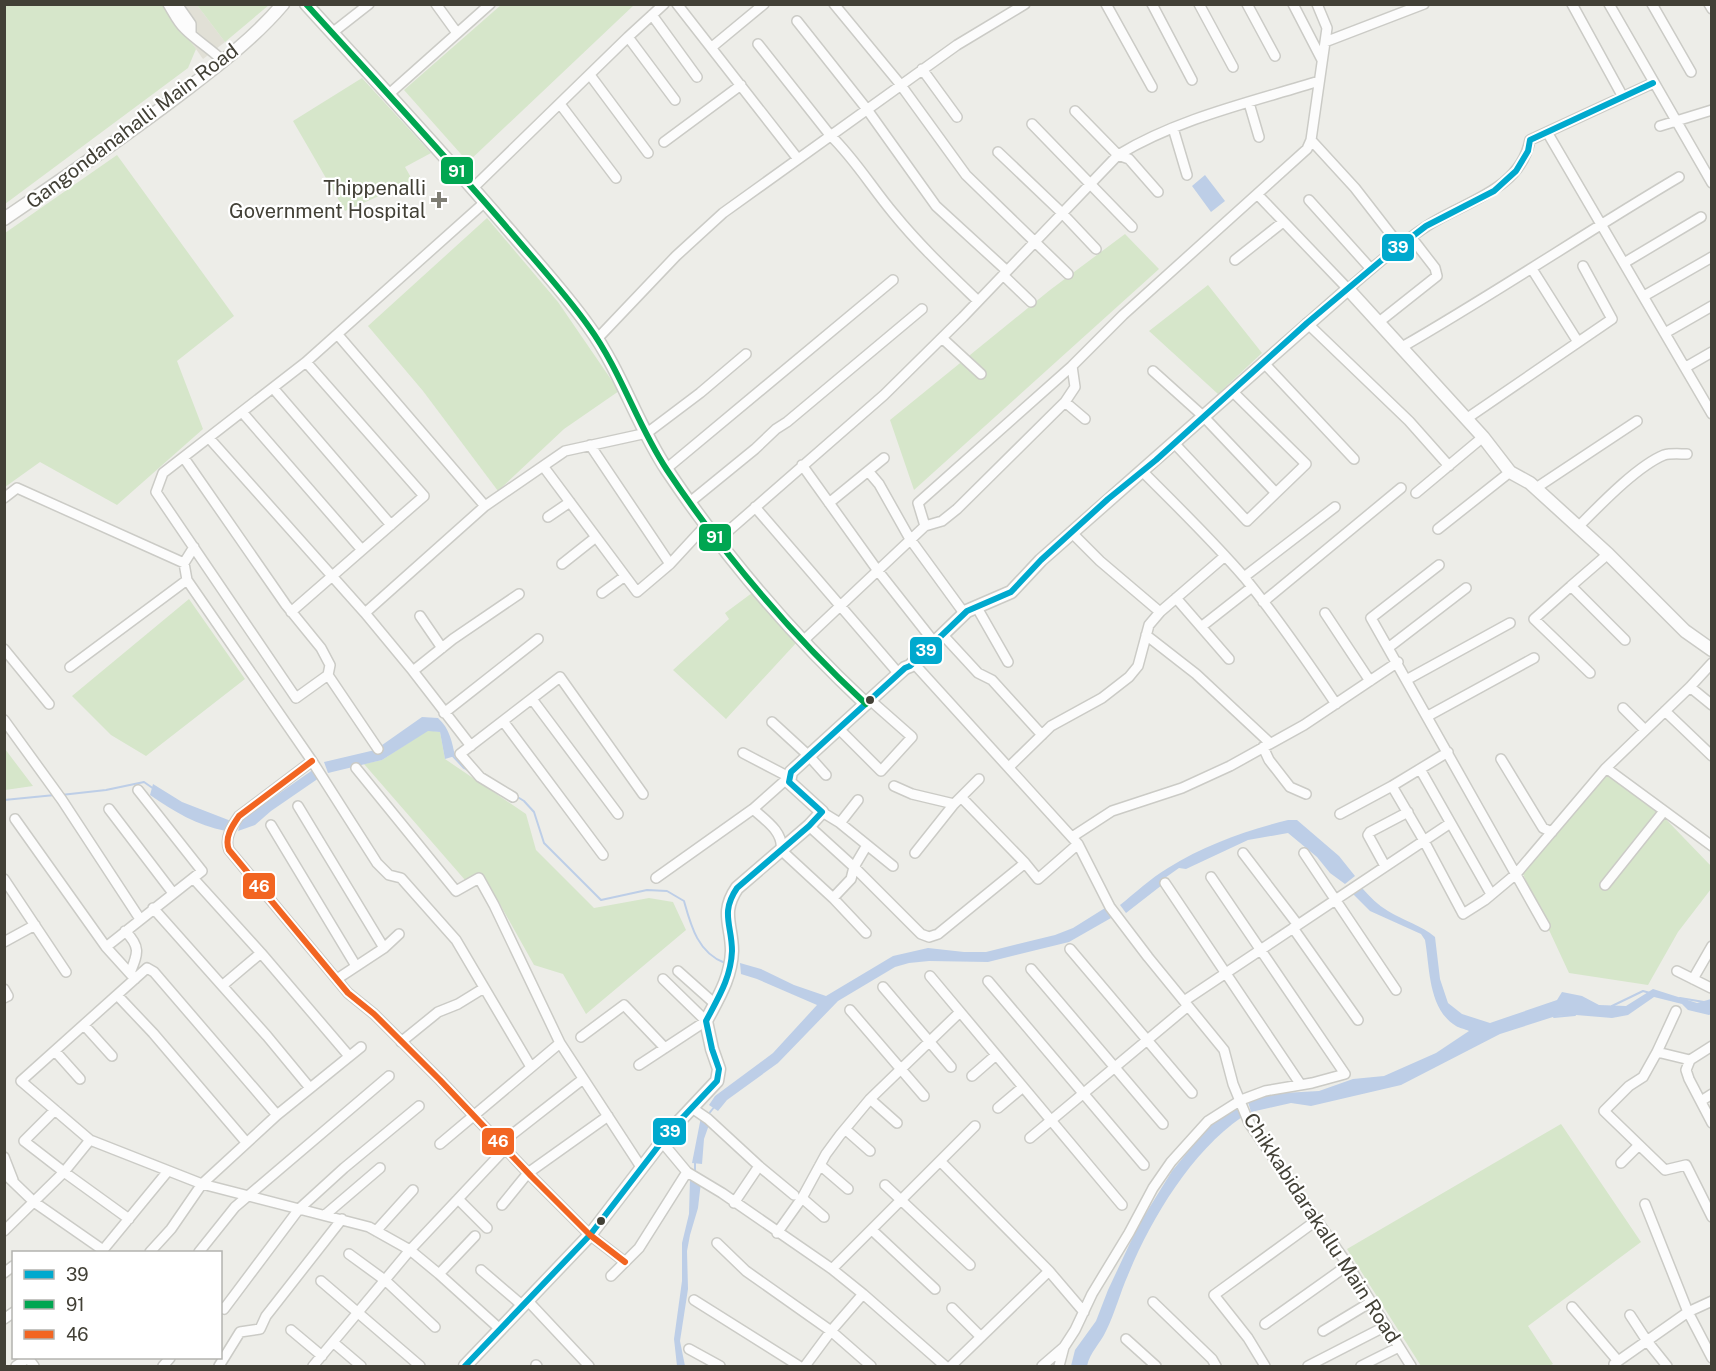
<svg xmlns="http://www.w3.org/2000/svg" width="1716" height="1371" font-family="'Public Sans',sans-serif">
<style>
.residential{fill:#e1e0d6}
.green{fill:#d6e6ca}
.water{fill:#bdcee7}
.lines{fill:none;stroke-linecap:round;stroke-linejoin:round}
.stream{stroke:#bdcee7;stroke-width:2}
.minor-casing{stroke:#cbcbc6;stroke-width:12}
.tertiary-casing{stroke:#cbcbc6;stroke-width:15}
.minor{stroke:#fcfcfc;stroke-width:9}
.tertiary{stroke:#fcfcfc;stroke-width:12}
.bus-1-casing{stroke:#fff;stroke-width:10}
.bus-2-casing{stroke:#fff;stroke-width:10}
.bus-3-casing{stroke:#fff;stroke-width:10}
.bus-1{stroke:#00a9ce;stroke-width:6}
.bus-2{stroke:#00a651;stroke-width:6}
.bus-3{stroke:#f26522;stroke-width:6}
.poi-dot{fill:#7e7d74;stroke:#fff;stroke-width:2}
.bus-dot{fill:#424036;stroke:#fff;stroke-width:2}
.labels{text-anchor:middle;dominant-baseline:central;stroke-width:4.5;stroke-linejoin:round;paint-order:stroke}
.street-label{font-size:20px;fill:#424036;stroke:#fff}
.poi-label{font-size:20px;fill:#424036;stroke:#fff;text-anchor:end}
.line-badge{stroke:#fff;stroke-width:2}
.badge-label{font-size:16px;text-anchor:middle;font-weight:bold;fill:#fff}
</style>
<rect width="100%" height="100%" fill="#edede8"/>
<path class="residential" d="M165 5H197L225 42 203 59Z"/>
<path class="green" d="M5 5H165L196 49 188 68 5 204Z
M197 5H269L225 42Z
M501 5H634L468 162 404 90Z
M362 78 431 153 405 167 413 181 345 211 293 121Z
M117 155 234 316 177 361 203 429 117 505 40 462 5 487V233Z
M487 218 558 302 619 391 564 429 498 491 423 391 368 326Z
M1125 234 1159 269 914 490 890 420 1050 290Z
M1208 285 1262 353 1218 394 1149 331Z
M752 593 797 642 726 719 673 670 729 619 725 613Z
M189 599 245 679 146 756 111 735 72 696Z
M428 730 440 732 445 759 526 814 536 850 594 908 649 898 673 902 686 930 586 1014 563 974 534 965 483 874 465 880 364 764 382 760Z
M4 749H5L33 786 5 790Z
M1606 775 1655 808 1711 866V889L1678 932 1648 985 1569 973 1522 872Z
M1561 1124 1641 1242 1528 1326 1553 1364 1549 1366H1421L1347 1249Z"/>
<path class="water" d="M1205 175 1225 201 1211 212 1192 186Z
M422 717 438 718C450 729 452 742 455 756L445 759 440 732 428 731 382 760 328 773 324 762 375 750Z
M314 769 319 778 271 811 255 825 238 831 241 820Z
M153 784 182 802 231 821 226 831C196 825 175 812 150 795Z
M1288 820H1297L1339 856 1355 876 1345 884 1330 873 1317 857 1288 833 1248 840 1186 869 1179 868 1162 880V885L1126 913 1120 905C1135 893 1151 878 1168 868 1205 845 1245 831 1288 820Z
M1362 888C1370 897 1378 905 1388 911 1404 921 1421 925 1435 937L1440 979 1448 1003 1462 1014 1490 1023 1557 1000 1562 992 1582 996 1599 1005 1626 1006 1653 989 1697 1003 1711 999V1014L1709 1015 1688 1010 1682 1004 1654 997 1628 1015 1612 1018 1576 1015 1556 1016 1500 1034 1401 1085 1311 1106 1291 1103 1251 1112 1248 1102 1267 1094 1319 1091 1353 1079 1384 1076 1436 1053 1469 1031C1465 1029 1459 1028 1456 1026 1428 1009 1430 968 1425 940L1421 934 1370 911 1353 894Z
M1105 908 1111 918 1069 942 988 962 929 961 909 963 895 967 838 1001 778 1063 727 1100 718 1111 709 1105 715 1096 773 1053 817 1005 757 979 741 974 740 963 761 969 794 985 826 996 893 956 928 948 964 952H986L1055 935 1073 928Z
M1237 1107 1242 1117C1191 1152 1151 1219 1128 1275 1120 1293 1115 1313 1106 1331 1100 1344 1090 1352 1087 1366H1071L1075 1350 1096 1321 1108 1290 1138 1226 1172 1171 1210 1125Z
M701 1117 710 1122 704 1139 702 1164 692 1163Z
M690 1179 701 1182 698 1208 690 1235 687 1251 688 1289 680 1341 685 1366H677L674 1339 682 1281V1243L689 1214Z"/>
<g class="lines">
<path class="stream" d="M451 754 464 768 471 772
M61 795 106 790 144 782 154 789
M516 796 524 801 534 812 544 843 601 900 647 890 667 891 684 901C691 926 698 953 725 963
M4 800 55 795
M1680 998 1704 1002
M1612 1006 1643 991 1650 993
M1554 1017 1575 1015
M707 1116 715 1106
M695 1173V1161"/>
<defs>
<path id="minor" d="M168 4C173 12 178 23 185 29 197 41 211 49 223 61
M177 4 191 24V33
M436 4 457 33
M677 4 798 159
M834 4 900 84 966 175 1068 274
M1106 4 1152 87
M1152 4 1192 80
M1199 4 1233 67
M1247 4 1275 56
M1293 4 1322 60
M1572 4 1623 97
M1609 4 1712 183
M1652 4 1691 72
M1709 4 1712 9
M652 15 697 77
M797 21 866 108 936 206 1007 271
M332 33 369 4
M628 37 675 100
M1325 42 1424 4
M758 44 830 135C855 159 872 188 894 214 920 246 949 273 978 301
M712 47 764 4
M922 69 957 117
M590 75 648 153
M389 94 490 4
M1249 103 1259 137
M560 104 616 178
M1075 111 1118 155 1129 159 1158 192
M1032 124 1132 227
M1660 126 1712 110
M1173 128 1187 175
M1547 132 1712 414
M1311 140 1355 188 1400 246
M664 142 741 85
M998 152 1062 213 1096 249
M473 188 628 37 664 4
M1258 195 1348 289C1372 268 1397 246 1424 228 1461 202 1520 192 1530 140L1653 83
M1309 200 1371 269
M1235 260 1283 222
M1624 263 1701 217
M1532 269 1578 342
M1003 275 1031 302
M1644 296 1712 257
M1379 322 1437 276 1435 268 1411 237
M1307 323 1409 421 1449 466
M1665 333 1712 306
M338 335 485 506
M942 338 981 374
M597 339 676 256 723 213 957 45 1025 4
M1402 347C1496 293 1586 232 1679 177
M1263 362 1354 459
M1686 367 1712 352
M1153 371 1203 416 1276 493
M273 388 391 525
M1065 402 1085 419
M242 412 362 550
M1466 419 1612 319 1583 266
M209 438 365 613 413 671 471 746
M1174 443 1247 521 1306 464 1232 391
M590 445 670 564
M184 458 286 605 321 648 330 665 328 675 296 698 156 492 163 473 306 362 485 202
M802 465 878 571 934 642
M543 466 637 592 670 564 706 525
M666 469 893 280
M868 471 879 484 910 539 964 613
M1142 471C1177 506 1212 540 1244 577 1277 617 1307 661 1336 704
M1536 488 1637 421
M1416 493 1483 437
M4 498 17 488 184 563 194 547
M690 502 755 449 776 429 787 422 922 309
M829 503 884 458
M755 507 899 674
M548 517 570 502
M925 526 918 503 1072 366
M1578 527C1599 506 1637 466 1664 455 1671 453 1680 454 1687 454
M1438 529 1510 472
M1071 532 1100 561 1160 612
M718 540 884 395 963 317 1118 155C1179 118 1252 102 1319 81
M1608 554 1571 586 1625 640
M184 563 187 580 312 761 377 863 389 875 401 878 456 940 531 1067
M562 564 596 537
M1244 577 1335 507
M1571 586 1534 619 1590 673
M1466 588 1388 648 1545 926
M602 593 625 576
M1176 598 1229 659
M1263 602 1401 488
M976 606 1008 662
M291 612 424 496 306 362
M365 613 485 506 565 451 647 433 700 393 746 354
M1325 613 1370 681
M420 616 442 648
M1201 627 1252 587
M942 634 978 673 992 680 1042 735
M1146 635 1196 674 1270 743
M803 641 925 526 942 521 957 509 1065 402 1075 387 1072 366 1123 315 1307 149 1311 140 1327 28 1317 4
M1388 648 1371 618 1439 565
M4 649 49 704
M910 666 914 665 918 668 1078 844 1110 907 1148 957 1224 1050 1233 1084 1249 1123 1348 1265 1411 1366
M70 667 187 580
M413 671 453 639 519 594
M328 675 378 749
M1408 679 1510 623
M1690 687 1712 705
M532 699 618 814
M1623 708 1645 730
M1665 711 1712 756
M444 713 538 639
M1428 716 1534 658
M4 720 62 800 140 919
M503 721 603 855
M772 722 809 756 826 775
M839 729 881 771 912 737 870 700
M1263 747 1269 760 1290 787 1306 794
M1448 752 1392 786 1423 839 1463 914 1485 900 1516 874 1606 768 1690 687 1712 663
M1501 759 1543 828 1552 832
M312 761 239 816C232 826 224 838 229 850L348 993 374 1014 440 1080 531 1176 590 1235 625 1262
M1009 767 1051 726 1102 698 1129 677 1138 666 1149 625 1160 612 1225 556
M356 768 456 891 479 878 494 905 560 1043 641 1167
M1606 768 1712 846
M1420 769 1491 894
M894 786 912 794 954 804
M513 797 480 777 460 754 560 677 643 794
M961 797 1025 863 1038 879 1078 844
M298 806 384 948
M109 809 173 893
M753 809C765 820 784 832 781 850L833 898 866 933
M822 812 840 823 893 866
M1340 814 1392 786
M15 819 106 947 135 979
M840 823 858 800
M271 825 356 966
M809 826 854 867 921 934 929 937 938 934 1025 863
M1072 837 1112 811 1182 788 1230 766 1304 725 1398 662
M915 853 954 804 979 779
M1243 853 1298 925
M1304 853 1396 990
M1385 866 1368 835 1370 832 1408 812
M193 878 261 953 349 1056
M656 878 753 809 789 777 743 753
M4 879 66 972
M1165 883 1301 1085
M1605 885 1664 811
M833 898 851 879 854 867 867 845
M153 908 267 1036 310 1088
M1293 928 1358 1020
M125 931C141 947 138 953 130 973
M4 942 35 925
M106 947 202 871 138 790
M1070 949 1192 1093
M1031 969 1163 1124
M678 971 715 1004
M1677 971 1711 988
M930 976 1122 1205
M337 979 384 948 399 934
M1693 979 1712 946
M988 981 1144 1165
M223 985 261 953
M883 987 951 1067
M4 989 8 996 4 998
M117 995 153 1033 246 1142
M1184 1001 1449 824
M850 1010 924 1096
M84 1025 112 1056
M581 1037 624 1005 665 1048
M401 1042 438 1012 458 1004 484 988
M55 1051 80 1079
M1657 1052 1676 1011
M1690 1060 1657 1052 1643 1077 1629 1086 1604 1111 1665 1170 1686 1165 1712 1217
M1690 1060 1686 1070 1689 1079 1712 1123
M1690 1060 1712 1046
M639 1065 706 1021 663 979
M972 1076 996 1055
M870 1099 897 1123
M1701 1101 1712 1094
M692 1108 708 1119 759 1166 734 1203
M998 1108 1023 1087
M55 1110 24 1141 64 1172 129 1219
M277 1115 154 972 147 968 21 1081 90 1140 202 1184 369 1227 410 1250 439 1274 501 1330
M845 1129 870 1151
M1030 1138 1188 1006
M440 1144 560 1043
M500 1144 583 1079
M4 1157 13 1180
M940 1161 1049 1271 1084 1312
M1621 1163 1639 1145
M820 1165 848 1189
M759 1166 794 1195
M687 1172 722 1193 832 1269 863 1294 945 1366
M4 1173 34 1202 103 1250 168 1171
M885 1185 970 1265
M802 1198 824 1217
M458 1199 487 1228
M1645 1204 1688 1312 1712 1358
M502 1205 528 1173 608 1116
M325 1215 380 1168
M872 1230 935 1289
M4 1231 64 1172 90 1140
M376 1231 413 1190
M777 1233 802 1198 826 1154 840 1135 870 1099 960 1012
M717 1243 746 1271 831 1331 871 1366
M150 1252 171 1229 202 1184 277 1115 361 1047
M199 1252 235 1207 389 1076
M349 1254 386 1281 435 1327
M832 1269 975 1126
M481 1270 523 1306
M4 1273 13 1266
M439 1274 475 1236
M611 1276 639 1248 687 1172 662 1142
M321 1281 420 1366
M694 1300 799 1366
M528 1301 589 1366
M1153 1302 1212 1359 1216 1366
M220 1307 224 1309 299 1209 344 1168 419 1106
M1572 1307 1618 1361
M952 1308 981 1337
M1630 1315 1647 1341 1667 1366
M4 1319 14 1312
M1265 1324 1348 1265
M291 1330 322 1356
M1323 1331 1371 1302
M1126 1339 1156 1366
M334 1343 361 1366
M689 1349 720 1366
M1614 1364 1688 1312 1712 1301
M536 1365 537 1366
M16 1366 28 1358 34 1366
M163 1366 170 1358
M219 1366 240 1332 260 1329 266 1316 342 1219
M313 1366 410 1250 505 1149
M805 1366 831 1331 863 1294
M951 1366 1049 1271
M1042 1366 1064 1347
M1059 1366 1064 1347 1075 1330 1092 1294 1129 1233 1153 1188 1171 1162 1208 1121 1241 1100 1265 1091 1312 1083 1345 1074 1211 877
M1265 1366 1248 1338 1214 1295 1317 1220
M1308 1366 1386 1326
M1361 1366 1399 1347"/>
<path id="tertiary" d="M306 4C374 79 443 153 509 230 536 262 565 293 589 327 621 371 637 425 667 470 724 555 791 634 866 704
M4 219C66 177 128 134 187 89 221 63 255 37 283 4
M465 1366 590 1235 670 1131 717 1081 719 1069 712 1049 706 1021C718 998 731 978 732 951 732 925 720 913 737 888L809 826 822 812 789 782 791 772 905 668 910 666 967 611 1011 592 1041 560 1348 289 1483 437 1510 472 1530 483 1608 554 1685 631 1712 650"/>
</defs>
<use href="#minor" class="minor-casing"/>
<use href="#tertiary" class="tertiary-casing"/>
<use href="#minor" class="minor"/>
<use href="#tertiary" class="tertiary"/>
<defs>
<path id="bus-1" d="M465 1366 590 1235 670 1131 717 1081 719 1069 712 1049 706 1021C718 998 731 978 732 951 732 925 720 913 737 888L809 826 822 812 789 782 791 772 905 668 910 666 967 611 1011 592 1041 560 1108 499 1156 460 1307 323 1383 259 1426 226 1494 191 1516 171 1528 151 1530 140 1653 83"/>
<path id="bus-2" d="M306 4C374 79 443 153 509 230 536 262 565 293 589 327 621 371 637 425 667 470 724 555 791 634 866 704"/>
<path id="bus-3" d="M312 761 239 816C232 826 224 838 229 850L348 993 374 1014 440 1080 531 1176 590 1235 625 1262"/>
</defs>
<use href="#bus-1" class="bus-1-casing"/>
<use href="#bus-2" class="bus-2-casing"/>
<use href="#bus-3" class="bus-3-casing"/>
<use href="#bus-1" class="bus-1"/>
<use href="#bus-2" class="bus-2"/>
<use href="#bus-3" class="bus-3"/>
</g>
<path class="poi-dot" d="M436 191h6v6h6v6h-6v6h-6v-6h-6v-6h6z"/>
<g class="bus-dot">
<circle cx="870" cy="700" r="5"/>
<circle cx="601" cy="1221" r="5"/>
</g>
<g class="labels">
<g class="street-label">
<text transform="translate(132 126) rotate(-37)">Gangondanahalli Main Road</text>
<text transform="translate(1322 1228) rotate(57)">Chikkabidarakallu Main Road</text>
</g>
<g class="poi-label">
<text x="426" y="188">Thippenalli<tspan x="426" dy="23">Government Hospital</tspan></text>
</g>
</g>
<g class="line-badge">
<rect x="440" y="156" width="34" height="29" rx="6" fill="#00a651"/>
<rect x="1381" y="233" width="34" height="29" rx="6" fill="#00a9ce"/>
<rect x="698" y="523" width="34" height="29" rx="6" fill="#00a651"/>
<rect x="909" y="636" width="34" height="29" rx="6" fill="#00a9ce"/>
<rect x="242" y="872" width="34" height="28" rx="6" fill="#f26522"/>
<rect x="652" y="1117" width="35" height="29" rx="6" fill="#00a9ce"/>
<rect x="481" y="1127" width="34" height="29" rx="6" fill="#f26522"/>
</g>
<g class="badge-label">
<text x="457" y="177">91</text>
<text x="1398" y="253">39</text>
<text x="715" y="543">91</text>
<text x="926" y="656">39</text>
<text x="259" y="892">46</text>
<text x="670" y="1137">39</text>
<text x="498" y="1147">46</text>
</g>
<rect width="1716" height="1371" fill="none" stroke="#424036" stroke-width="12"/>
<rect x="12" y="1251" width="210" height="108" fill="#ffffff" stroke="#b3b3af" stroke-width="1.5"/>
<rect x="24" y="1270" width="30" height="9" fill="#00a9ce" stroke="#b3b3af" stroke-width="1.5"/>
<text x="66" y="1281" font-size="18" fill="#424036">39</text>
<rect x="24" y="1300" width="30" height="9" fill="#00a651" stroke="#b3b3af" stroke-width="1.5"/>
<text x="66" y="1311" font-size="18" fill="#424036">91</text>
<rect x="24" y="1330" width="30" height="9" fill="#f26522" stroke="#b3b3af" stroke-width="1.5"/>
<text x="66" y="1341" font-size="18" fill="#424036">46</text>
</svg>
